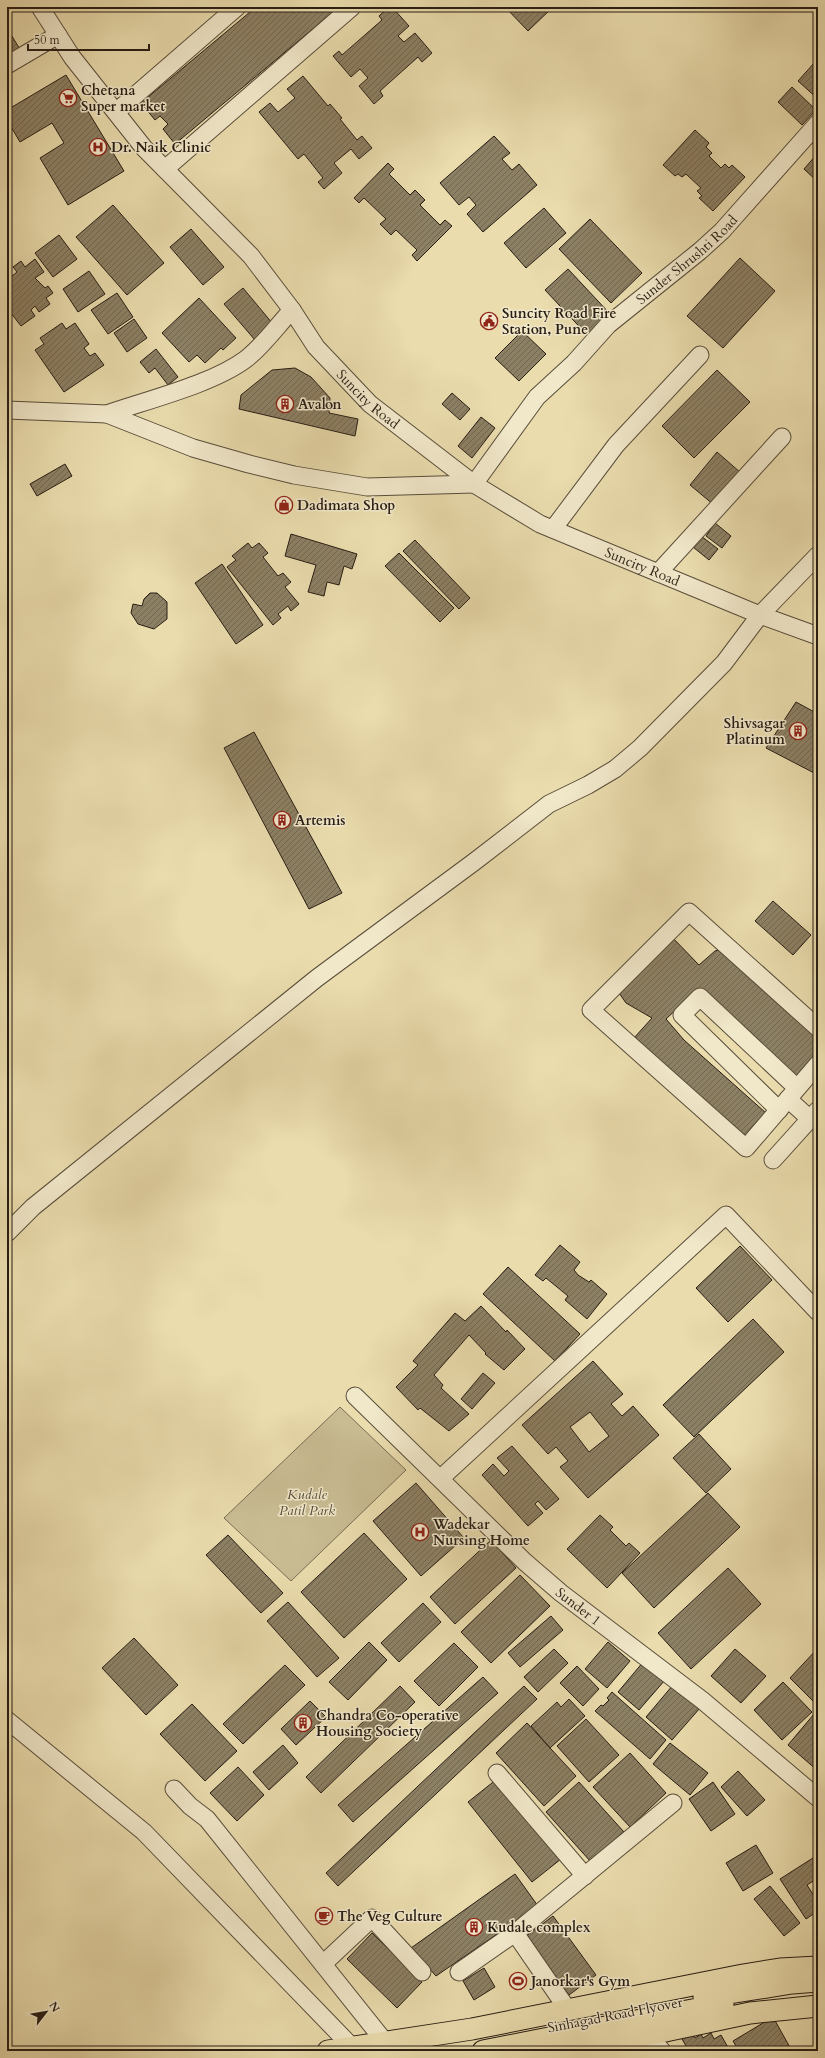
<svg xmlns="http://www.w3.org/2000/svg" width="825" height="2058" font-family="Cardo,serif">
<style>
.green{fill:#c9bc93;stroke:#786c54}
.building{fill:url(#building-hatch);stroke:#271d14;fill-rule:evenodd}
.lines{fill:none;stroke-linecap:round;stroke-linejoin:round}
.minor-casing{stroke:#584d3a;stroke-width:19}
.major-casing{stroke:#271d14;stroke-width:23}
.minor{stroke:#f1e8ca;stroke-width:17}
.major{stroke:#eadcad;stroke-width:21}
.labels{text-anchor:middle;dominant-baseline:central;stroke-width:3;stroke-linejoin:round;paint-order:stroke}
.poi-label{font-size:14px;font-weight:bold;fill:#271d14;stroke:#f1e8ca;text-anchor:start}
.street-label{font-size:14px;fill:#271d14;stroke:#f1e8ca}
.park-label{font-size:14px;font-style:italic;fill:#584d3a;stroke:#f1e8ca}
</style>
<defs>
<pattern id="building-hatch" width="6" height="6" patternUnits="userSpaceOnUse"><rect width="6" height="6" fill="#8c8064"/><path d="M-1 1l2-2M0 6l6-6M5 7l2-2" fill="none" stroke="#726851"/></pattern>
</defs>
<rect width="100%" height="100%" fill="#eadcad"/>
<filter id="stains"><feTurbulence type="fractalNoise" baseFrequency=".005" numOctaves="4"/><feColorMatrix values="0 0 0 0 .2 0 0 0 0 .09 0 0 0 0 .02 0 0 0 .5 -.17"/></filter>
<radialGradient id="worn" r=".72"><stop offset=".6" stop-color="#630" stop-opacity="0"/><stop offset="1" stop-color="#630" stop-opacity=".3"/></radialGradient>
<path class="green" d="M340 1407 406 1470 291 1581 224 1518Z"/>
<path class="building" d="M256 7H339L175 144 163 129 168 124 160 116 155 120 141 103Z
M389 7H392L409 26 398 36 404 42 415 33 432 53 422 62 418 57 380 91 383 96 374 104 359 86 368 78 360 69 351 77 333 56 339 51 342 55 382 20 379 16Z
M505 7H553L528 31Z
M696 7H706L702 12Z
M7 28 21 51 7 59Z
M815 62 818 65V99L798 81Z
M66 75 124 171 68 205 40 158 64 143 52 123 20 142 7 120V110Z
M303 76 328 106 330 104 342 118 340 119 357 140 362 136 372 148 359 159 351 149 334 163 342 173 324 189 318 182 323 178 304 154 298 159 259 112 270 103 278 112 295 98 287 89Z
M792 87 816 110 802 125 778 102Z
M695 130 709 143 706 147 712 153 709 156 721 168 725 164 729 168 732 165 745 177 713 211 699 198 702 196 697 191 701 188 686 174 682 177 678 174 675 176 663 165Z
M494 136 510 153 502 159 512 170 519 164 537 185 483 232 467 214 476 205 469 197 459 205 440 183Z
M817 154 818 155V182L804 169Z
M388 163 394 169 389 174 410 195 415 190 425 200 420 205 440 225 445 220 452 226 417 261 412 255 417 250 396 230 391 235 380 224 386 219 364 198 359 203 354 198Z
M113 205 164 263 127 295 76 237Z
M544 208 566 233 526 268 504 243Z
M590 219 642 273 611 303 559 249Z
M191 229 224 267 203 285 170 247Z
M59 235 77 259 53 277 35 253Z
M740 258 775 291 723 348 687 316Z
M35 259 44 272 35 278 45 288 48 286 53 293 46 298 50 304 39 312 35 306 31 310 35 316 21 326 7 308V280L17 272 13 267 21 261 25 267Z
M568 269 612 316 590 338 545 290Z
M89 271 105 294 78 312 63 289Z
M243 288 273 324 255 340 224 304Z
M117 293 133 317 108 334 91 310Z
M199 298 236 338 223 350 221 348 205 363 197 355 189 362 162 333Z
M134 319 147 338 127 352 114 333Z
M62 323 66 329 75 323 89 344 84 348 90 356 95 353 104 365 64 392 35 350 44 344 40 338Z
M522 331 546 354 519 381 495 358Z
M156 349 178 377 168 385 155 368 149 373 140 362Z
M295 368 311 377 330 398 329 413 358 419 355 436 239 409 241 395 272 370Z
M717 370 750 402 694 458 662 426Z
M452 393 470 409 460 420 442 404Z
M481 417 495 428 472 458 458 446Z
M717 452 741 473 714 505 690 485Z
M65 464 72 476 37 496 30 484Z
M715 523 731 536 722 548 706 536Z
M291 534 357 554 352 569 344 566 339 585 327 582 324 596 308 592 316 565 285 556Z
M701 536 718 549 709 560 693 547Z
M415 540 470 598 459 609 403 551Z
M248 543 252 548 259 543 268 553 263 557 278 576 283 573 291 582 285 587 299 604 291 611 288 606 278 614 281 618 273 625 227 567 236 560 232 556Z
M399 553 454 608 440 622 385 566Z
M222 564 263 625 236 644 195 583Z
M150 593H157L167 602V619L154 629 138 624 131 613 133 604 142 606 144 599Z
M796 702 818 714V775L766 748Z
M254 732 342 893 309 909 224 748Z
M773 901 811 935 793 955 755 921Z
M671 936 699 965 715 951 727 947 818 1033V1057L799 1080 697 990 666 1019 684 1040 766 1113 743 1140 634 1038 652 1018 626 1003 617 990Z
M560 1245 580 1262 574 1270 578 1275 589 1282 591 1280 607 1294 587 1319 565 1300 568 1296 546 1278 543 1281 535 1275Z
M740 1246 772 1280 728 1322 696 1288Z
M508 1267 580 1334 555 1361 483 1294Z
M481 1306 506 1332 507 1330 525 1349 504 1370 485 1354 486 1353 469 1335 434 1375 443 1385 441 1388 469 1414 449 1431 420 1408 418 1410 396 1387 418 1365 413 1361 455 1313 465 1321Z
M753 1319 784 1352 694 1437 663 1405Z
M593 1361 623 1394 611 1404 622 1416 633 1406 659 1435 588 1498 560 1467 568 1461 556 1447 548 1454 522 1425ZM590 1412 609 1436 589 1452 570 1427Z
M483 1373 495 1383 472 1409 461 1399Z
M699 1434 731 1469 706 1493 673 1458Z
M512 1446 559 1499 546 1510 538 1501 535 1504 543 1513 528 1526 482 1475 493 1464 504 1476 509 1471 497 1458Z
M416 1483 464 1538 421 1576 373 1521Z
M708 1493 740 1527 654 1608 622 1573Z
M600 1515 613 1527 610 1530 626 1546 629 1543 640 1553 607 1588 567 1549Z
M364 1533 407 1579 344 1638 301 1592Z
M228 1535 283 1593 261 1613 206 1555Z
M491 1540 516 1568 455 1624 430 1597Z
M728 1568 761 1604 691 1669 658 1633Z
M520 1575 550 1606 491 1663 461 1632Z
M288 1602 339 1658 317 1677 267 1621Z
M423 1603 441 1622 399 1662 381 1643Z
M551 1616 563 1630 520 1667 508 1653Z
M134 1638 178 1685 146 1715 102 1668Z
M369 1642 387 1660 348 1700 329 1682Z
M608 1642 630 1661 607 1688 585 1669Z
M454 1643 478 1667 439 1706 414 1681Z
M818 1648V1700L815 1703 790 1678Z
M554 1649 568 1663 538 1692 524 1677Z
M735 1649 766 1676 741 1703 711 1676Z
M644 1661 665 1680 639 1710 618 1692Z
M285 1665 305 1685 243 1744 223 1724Z
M577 1666 599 1689 583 1706 560 1683Z
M483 1677 498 1693 353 1822 338 1805Z
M783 1682 812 1712 782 1740 754 1710Z
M673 1685 700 1708 672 1740 646 1717Z
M400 1686 415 1702 321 1793 306 1777Z
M524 1686 537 1699 338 1886 326 1873Z
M612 1692 666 1740 650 1759 595 1711 601 1705 603 1706 609 1700 607 1698Z
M569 1699 585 1716 550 1748 531 1726 557 1702 561 1707Z
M310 1701 326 1717 296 1745 281 1729Z
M192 1704 237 1751 205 1781 160 1734Z
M814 1714 818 1717V1771L788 1745Z
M586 1719 619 1755 589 1782 557 1746Z
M527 1723 576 1776 544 1806 496 1753Z
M670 1743 708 1773 690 1795 653 1764Z
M283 1745 298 1763 269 1790 253 1772Z
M630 1753 666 1793 630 1827 593 1787Z
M238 1767 264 1795 237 1821 210 1793Z
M738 1771 765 1800 747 1816 721 1787Z
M497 1779 561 1859 532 1882 468 1802Z
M579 1782 624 1832 591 1862 546 1812Z
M713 1782 735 1814 711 1831 689 1799Z
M756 1845 773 1873 743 1891 726 1863Z
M816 1856 818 1859V1878L807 1885 818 1902V1911L806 1919 780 1879Z
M515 1874 538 1906 436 1976 411 1948Z
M770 1886 800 1923 784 1936 754 1899Z
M553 1916 596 1975 569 1995 525 1937Z
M372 1933 422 1982 397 2008 347 1959Z
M484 1968 495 1987 474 2000 463 1981Z
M773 2017 792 2051H739L733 2041Z
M692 2033 695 2038 701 2034 703 2038 711 2033 714 2039 721 2035 730 2051H689L682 2039Z"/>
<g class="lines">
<defs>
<g id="minor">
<path id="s1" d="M40 7 72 57 144 148 251 256 292 310 316 347 370 404 474 484 540 524 760 615 818 636"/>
<path d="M7 65 58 35"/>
<path d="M116 112 237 7"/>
<path d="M165 169 352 7"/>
<path d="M7 410 107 414 193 448 249 464 294 475 367 487 474 484"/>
<path d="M107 414C147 400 213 384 246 359 263 346 277 326 292 310"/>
<path id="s2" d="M474 484 537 397 574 363 608 325 700 251 722 231 818 123"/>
<path d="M553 529 616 445 700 355"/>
<path d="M658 573 782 437"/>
<path d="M818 1028 689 912 591 1010 746 1148 818 1064"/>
<path d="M788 1099 810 1119"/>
<path d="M779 1110 682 1015 700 997 797 1088"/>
<path d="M773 1160 818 1110"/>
<path d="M7 1233 33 1207 317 978 474 862 549 804 588 785 615 769 640 748 724 663 760 615 818 555"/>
<path id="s3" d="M355 1396 525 1562 561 1593 702 1700 818 1798"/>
<path d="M441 1478 726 1215 818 1312"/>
<path d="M7 1720 144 1832 352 2047"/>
<path d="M497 1773 585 1876"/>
<path d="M174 1789 190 1806 207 1819 385 2042"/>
<path d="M515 1933 568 2010"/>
<path d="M323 1964 372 1918 422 1972"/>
<path d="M459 1972 515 1933 673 1803"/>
<path d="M648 2034 662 2051"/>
</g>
<path id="major" d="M704 1997 792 1983 818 1981
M328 2051 472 2029 743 1975 780 1969 818 1967
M483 2051 723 2004
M571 2051 750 2013 818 2006"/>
</defs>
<use href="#minor" class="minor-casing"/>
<use href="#major" class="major-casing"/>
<use href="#minor" class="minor"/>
<use href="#major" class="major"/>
</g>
<defs>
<symbol id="supermarket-ring" viewBox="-11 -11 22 22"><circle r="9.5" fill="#f1e8ca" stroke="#8f2418" stroke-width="1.5"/><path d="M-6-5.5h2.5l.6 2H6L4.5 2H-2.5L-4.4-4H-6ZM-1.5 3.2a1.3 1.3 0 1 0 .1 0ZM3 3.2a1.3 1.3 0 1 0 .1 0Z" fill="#8f2418"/></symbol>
<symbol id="hospital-ring" viewBox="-11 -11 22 22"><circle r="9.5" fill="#f1e8ca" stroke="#8f2418" stroke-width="1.5"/><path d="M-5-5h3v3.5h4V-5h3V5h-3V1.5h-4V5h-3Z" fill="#8f2418"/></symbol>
<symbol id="civic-ring" viewBox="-11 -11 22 22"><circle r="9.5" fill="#f1e8ca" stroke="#8f2418" stroke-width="1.5"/><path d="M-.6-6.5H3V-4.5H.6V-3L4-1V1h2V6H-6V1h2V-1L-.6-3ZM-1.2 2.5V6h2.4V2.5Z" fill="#8f2418"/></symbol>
<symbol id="building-ring" viewBox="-11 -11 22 22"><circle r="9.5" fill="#f1e8ca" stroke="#8f2418" stroke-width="1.5"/><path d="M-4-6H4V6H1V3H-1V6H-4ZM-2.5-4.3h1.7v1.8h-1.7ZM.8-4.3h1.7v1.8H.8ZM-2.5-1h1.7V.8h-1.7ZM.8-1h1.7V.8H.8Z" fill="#8f2418"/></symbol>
<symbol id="shop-ring" viewBox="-11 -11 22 22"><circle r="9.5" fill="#f1e8ca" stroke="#8f2418" stroke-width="1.5"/><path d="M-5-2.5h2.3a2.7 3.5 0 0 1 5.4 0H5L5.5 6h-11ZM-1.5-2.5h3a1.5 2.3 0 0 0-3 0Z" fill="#8f2418"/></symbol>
<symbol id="cafe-ring" viewBox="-11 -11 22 22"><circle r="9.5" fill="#f1e8ca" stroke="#8f2418" stroke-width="1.5"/><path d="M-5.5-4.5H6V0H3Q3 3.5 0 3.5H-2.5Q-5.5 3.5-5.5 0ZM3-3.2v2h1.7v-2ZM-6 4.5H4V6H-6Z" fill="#8f2418"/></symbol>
<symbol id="stadium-ring" viewBox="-11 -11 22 22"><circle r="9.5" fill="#f1e8ca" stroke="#8f2418" stroke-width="1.5"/><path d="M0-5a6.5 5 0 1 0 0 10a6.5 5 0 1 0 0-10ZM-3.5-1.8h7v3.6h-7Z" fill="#8f2418"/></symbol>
</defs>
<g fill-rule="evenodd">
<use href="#supermarket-ring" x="58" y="88" width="20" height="20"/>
<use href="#hospital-ring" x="88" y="137" width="20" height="20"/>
<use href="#civic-ring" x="479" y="311" width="20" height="20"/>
<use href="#building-ring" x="275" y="394" width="20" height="20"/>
<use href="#shop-ring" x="274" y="495" width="20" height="20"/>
<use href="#building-ring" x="788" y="721" width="20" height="20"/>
<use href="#building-ring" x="272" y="810" width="20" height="20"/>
<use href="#hospital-ring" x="410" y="1522" width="20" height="20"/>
<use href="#building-ring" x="293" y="1713" width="20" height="20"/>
<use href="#cafe-ring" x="314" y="1906" width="20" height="20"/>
<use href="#building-ring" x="464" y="1917" width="20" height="20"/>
<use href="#stadium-ring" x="508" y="1971" width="20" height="20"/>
</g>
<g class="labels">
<g class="poi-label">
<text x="81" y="90">Chetana<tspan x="81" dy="16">Super market</tspan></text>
<text x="111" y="147">Dr. Naik Clinic</text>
<text x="502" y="313">Suncity Road Fire<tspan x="502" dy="16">Station, Pune</tspan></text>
<text x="298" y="404">Avalon</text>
<text x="297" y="505">Dadimata Shop</text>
<text x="785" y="723" text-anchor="end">Shivsagar<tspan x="785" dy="16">Platinum</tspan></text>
<text x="295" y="820">Artemis</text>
<text x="433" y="1524">Wadekar<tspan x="433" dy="16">Nursing Home</tspan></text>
<text x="316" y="1715">Chandra Co-operative<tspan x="316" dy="16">Housing Society</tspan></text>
<text x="337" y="1916">The Veg Culture</text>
<text x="487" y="1927">Kudale complex</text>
<text x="531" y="1981">Janorkar's Gym</text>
</g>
<g class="street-label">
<text stroke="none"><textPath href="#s2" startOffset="311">Sunder Shrushti Road</textPath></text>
<text stroke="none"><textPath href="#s1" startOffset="513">Suncity Road</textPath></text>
<text stroke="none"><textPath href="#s1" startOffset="837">Suncity Road</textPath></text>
<text stroke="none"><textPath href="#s3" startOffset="307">Sunder 1</textPath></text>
<text transform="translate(615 2015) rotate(-11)">Sinhagad Road Flyover</text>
</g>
<g class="park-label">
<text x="307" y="1494">Kudale<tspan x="307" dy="16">Patil Park</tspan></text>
</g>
</g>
<rect width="825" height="2058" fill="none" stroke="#eadcad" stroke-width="24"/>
<rect x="8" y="8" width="809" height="2042" fill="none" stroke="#271d14" stroke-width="2"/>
<rect x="12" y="12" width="801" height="2034" fill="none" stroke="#271d14"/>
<g transform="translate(46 2012) rotate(59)" stroke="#f1e8ca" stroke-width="3" paint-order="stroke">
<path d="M0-3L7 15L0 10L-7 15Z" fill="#271d14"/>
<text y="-6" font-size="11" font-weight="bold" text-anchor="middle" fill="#271d14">N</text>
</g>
<path d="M28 44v6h121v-6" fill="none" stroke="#271d14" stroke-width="2"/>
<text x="34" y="44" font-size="12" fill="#271d14" stroke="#f1e8ca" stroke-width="3" paint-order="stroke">50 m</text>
<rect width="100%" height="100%" filter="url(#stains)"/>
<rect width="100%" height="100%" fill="url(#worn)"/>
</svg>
